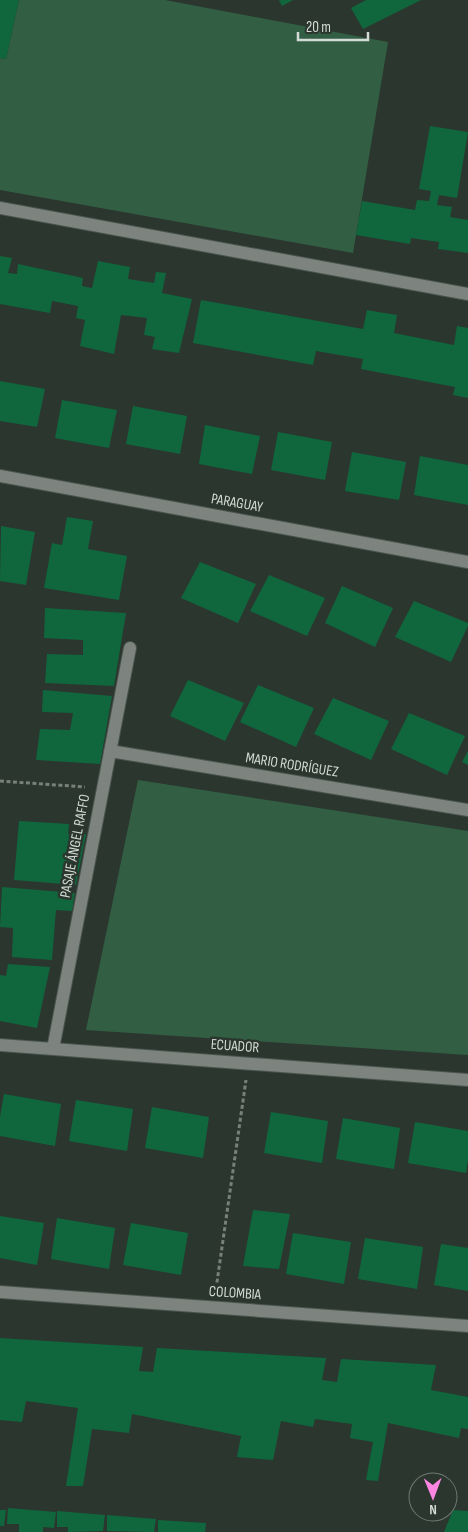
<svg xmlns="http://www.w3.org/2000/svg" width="468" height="1532" font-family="'Sofia Sans Condensed',sans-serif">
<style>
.green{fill:#325f44}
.building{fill:#10673d}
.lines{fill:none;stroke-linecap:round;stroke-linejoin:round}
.minor-casing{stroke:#49544d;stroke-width:14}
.path{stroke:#77807a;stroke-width:3;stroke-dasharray:4 2.5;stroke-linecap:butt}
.minor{stroke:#7d837f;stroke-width:12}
.labels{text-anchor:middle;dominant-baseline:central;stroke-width:5;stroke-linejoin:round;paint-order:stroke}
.street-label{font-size:15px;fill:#d4dbd6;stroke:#2b362f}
</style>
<rect width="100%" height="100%" fill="#2b362f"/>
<path class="green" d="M19 0H165L388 42 353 253 0 190V58L6 59Z
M138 780 468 831V1055L86 1030Z"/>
<path class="building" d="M0 0H19L6 59 0 58Z
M279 0H293L282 6Z
M366 0H421L363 29 351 8Z
M430 126 468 132 457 198 439 195 437 205 452 207 450 217 468 220V253L438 249 439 242 411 238 410 244 356 235 362 201 415 210 417 200 429 201 431 191 419 189Z
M0 256 12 258 8 273 17 274 18 264 83 278 82 286 92 288 98 261 130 267 128 279 154 283 156 272 166 273 162 293 192 299 179 353 152 349 155 337 144 335 147 318 121 315 114 354 80 346 85 320 76 318 78 306 52 301 50 313 0 304Z
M201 300 363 329 367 310 384 313 397 315 394 333 454 345 457 326 468 328V398L453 395 455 387 361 369 363 359 316 351 313 365 193 343Z
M0 381 45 389 37 427 0 421Z
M62 400 117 410 109 448 55 438Z
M133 406 187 416 180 454 126 444Z
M205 425 260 436 252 474 199 464Z
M278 432 332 442 325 480 271 470Z
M352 452 406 462 399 500 345 491Z
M420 456 468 465V505L414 495Z
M67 517 93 521 88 549 127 556 119 600 44 588 52 543 62 545Z
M1 526 35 532 26 585 0 581Z
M200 562 256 584 238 623 181 598Z
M269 575 325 598 307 636 250 611Z
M342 586 393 608 375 647 325 623Z
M414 601 468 623V626L451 662 395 637Z
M45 608 126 613 114 686 45 683 47 654 83 655V640L44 638Z
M188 680 244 703 225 741 170 716Z
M258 685 314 708 296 747 240 722Z
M43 690 112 696 100 764 36 760 40 729 70 730 73 713 42 712Z
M333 698 389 721 371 760 314 734Z
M409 713 465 736 447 775 391 749Z
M468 751V765L462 762Z
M19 821 69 824 68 834H86L76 885 14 880Z
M2 887 75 893 72 911 56 910 52 960 12 957 13 928 0 927Z
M8 964 50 967 37 1028 0 1021V975L6 976Z
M4 1094 61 1104 55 1146 0 1136V1117Z
M76 1100 133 1109 127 1151 69 1141Z
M152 1107 209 1117 203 1158 145 1148Z
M271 1112 328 1121 322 1163 264 1153Z
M343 1118 400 1128 394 1169 336 1159Z
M415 1122 468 1131V1160L466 1173 408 1163Z
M253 1210 290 1214 279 1269 243 1266Z
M0 1216 44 1223 37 1265 0 1258Z
M57 1218 115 1228 109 1269 51 1259Z
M131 1223 188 1233 181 1275 123 1265Z
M293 1233 351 1242 344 1284 286 1274Z
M365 1238 423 1247 417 1289 358 1279Z
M441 1244 468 1248V1291L434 1285Z
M0 1338 143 1347 139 1371 153 1372 157 1348 326 1358 322 1380 337 1382 341 1359 436 1365 431 1390 468 1397V1429L461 1428 459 1438 388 1423 378 1481 366 1480 373 1442 350 1438 352 1424 315 1419 313 1427 281 1421 273 1460 237 1457 241 1436 132 1414 129 1433 92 1429 83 1486H66L78 1408 26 1401 22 1422 0 1420Z
M8 1508 56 1512 54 1528 43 1527V1532H19V1524H7Z
M0 1510H6L4 1526H0Z
M453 1510 468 1511V1532H444Z
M57 1511 105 1515 103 1531 68 1532V1527H57Z
M107 1515 156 1519 154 1532 107 1531Z
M158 1520 206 1523 205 1532H158Z"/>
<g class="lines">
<defs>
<path id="minor" d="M0 208 468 294
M0 476 468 562
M110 751 468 810
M0 1045 468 1080
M53 1049 130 648
M0 1292 468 1326"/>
</defs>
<use href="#minor" class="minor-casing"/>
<path class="path" d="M0 781 85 787
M216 1289 246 1080"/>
<use href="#minor" class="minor"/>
</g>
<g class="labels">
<g class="street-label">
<text transform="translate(237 503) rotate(10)">PARAGUAY</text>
<text transform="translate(292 765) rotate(9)">MARIO RODRÍGUEZ</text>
<text transform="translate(75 846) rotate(-79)">PASAJE ÁNGEL RAFFO</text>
<text transform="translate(235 1046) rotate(4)">ECUADOR</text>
<text transform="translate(235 1293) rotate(4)">COLOMBIA</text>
</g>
</g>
<g transform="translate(433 1497) rotate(179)"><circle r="24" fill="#2b362f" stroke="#6f7872"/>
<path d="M0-4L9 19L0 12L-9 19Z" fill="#fd86e2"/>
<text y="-8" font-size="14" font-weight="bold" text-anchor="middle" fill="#d4dbd6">N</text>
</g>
<path d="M298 32v8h70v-8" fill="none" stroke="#d4dbd6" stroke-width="2.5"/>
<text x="306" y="32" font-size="15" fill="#d4dbd6" stroke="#2b362f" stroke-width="4" paint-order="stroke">20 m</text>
</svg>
